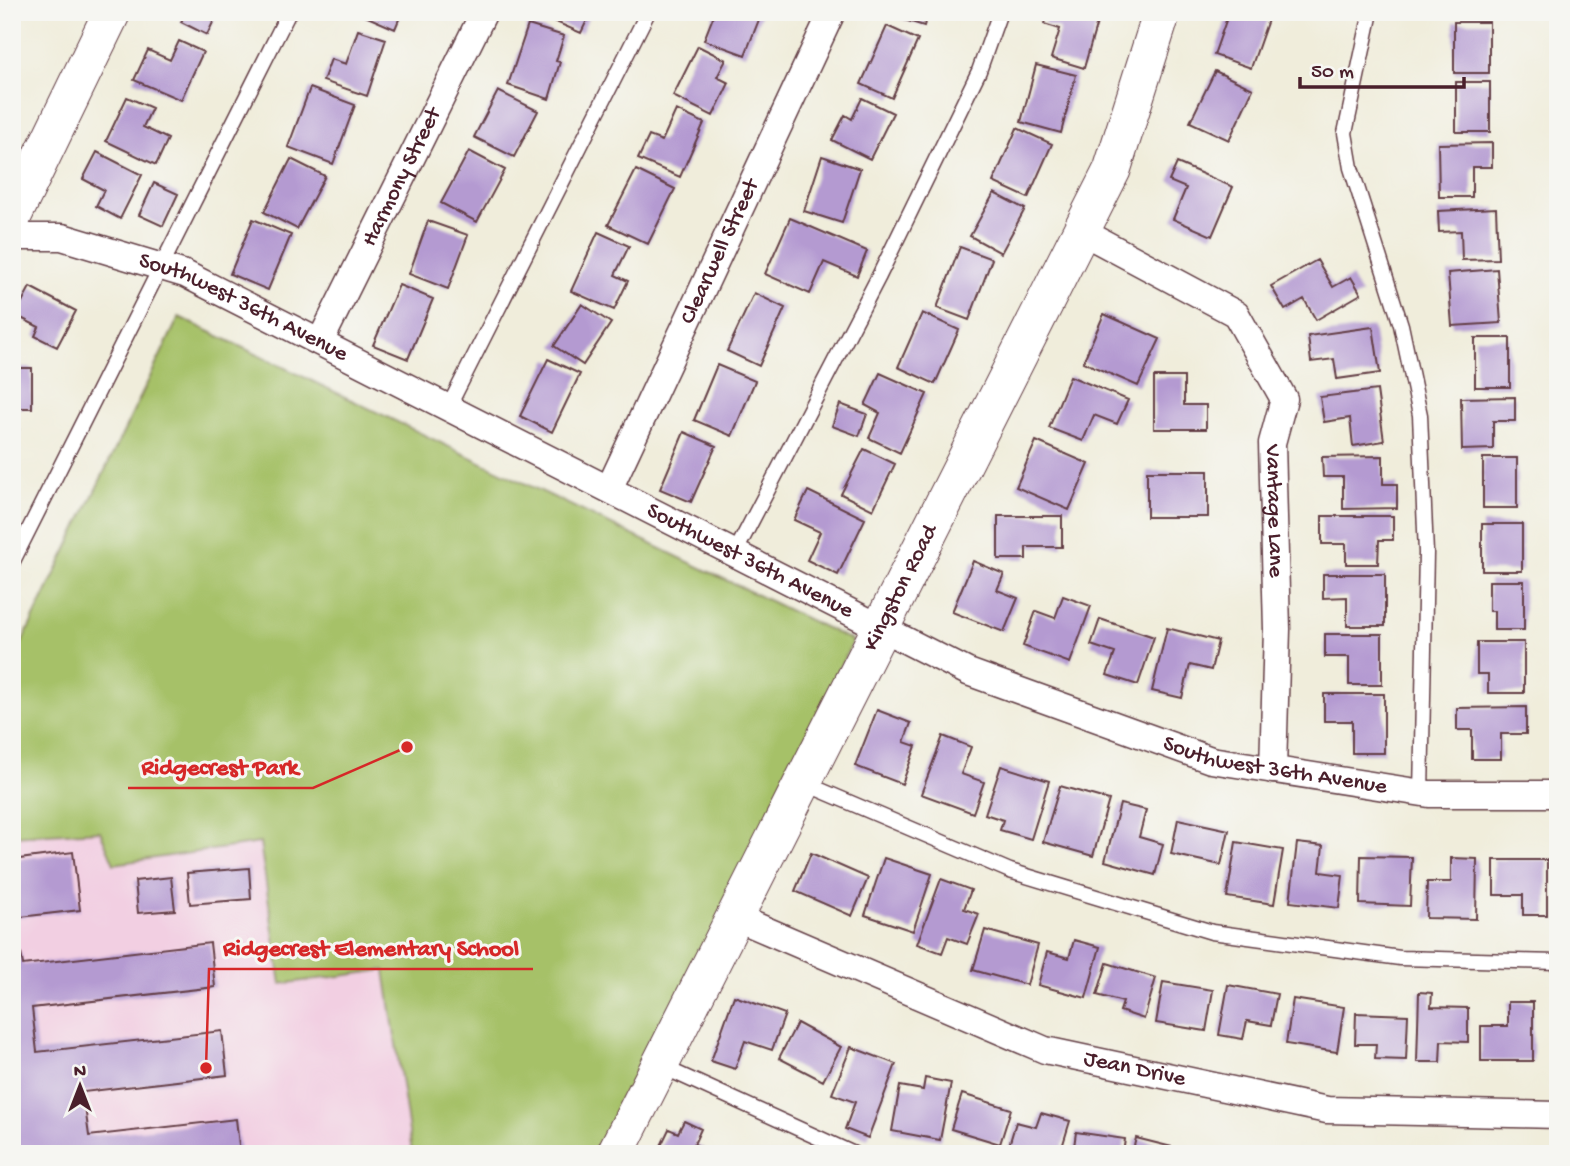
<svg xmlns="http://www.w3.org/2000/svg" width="1570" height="1166" font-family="'Gochi Hand',sans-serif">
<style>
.built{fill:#f2cfe2}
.green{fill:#a6c168;stroke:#78704a;stroke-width:2}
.building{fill:#b49ad1}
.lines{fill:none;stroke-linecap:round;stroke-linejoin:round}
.lane-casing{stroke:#633e45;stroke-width:17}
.street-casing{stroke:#633e45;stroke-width:29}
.secondary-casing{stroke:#633e45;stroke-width:39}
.lane{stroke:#fff;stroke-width:14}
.street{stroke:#fff;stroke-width:26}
.secondary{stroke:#fff;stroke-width:37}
.labels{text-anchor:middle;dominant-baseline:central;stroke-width:6;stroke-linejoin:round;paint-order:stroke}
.street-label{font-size:23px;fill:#4a1f2b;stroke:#f6f6f2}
.leader{fill:none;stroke:#d62828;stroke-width:2.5}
.callout-dot{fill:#d62828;stroke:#f6f6f2;stroke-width:2.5}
.callout-label{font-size:24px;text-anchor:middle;font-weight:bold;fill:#d62828;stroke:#f6f6f2;stroke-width:6;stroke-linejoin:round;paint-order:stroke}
</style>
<rect width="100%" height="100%" fill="#f6f6f2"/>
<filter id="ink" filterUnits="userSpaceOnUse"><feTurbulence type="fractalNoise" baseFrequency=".0143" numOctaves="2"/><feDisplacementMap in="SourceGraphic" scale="14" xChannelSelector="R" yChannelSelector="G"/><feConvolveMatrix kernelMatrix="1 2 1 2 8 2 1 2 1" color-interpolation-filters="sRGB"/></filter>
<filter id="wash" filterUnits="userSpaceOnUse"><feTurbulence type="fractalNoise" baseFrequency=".00686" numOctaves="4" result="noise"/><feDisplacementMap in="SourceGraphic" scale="28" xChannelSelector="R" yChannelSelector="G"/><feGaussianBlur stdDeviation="1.57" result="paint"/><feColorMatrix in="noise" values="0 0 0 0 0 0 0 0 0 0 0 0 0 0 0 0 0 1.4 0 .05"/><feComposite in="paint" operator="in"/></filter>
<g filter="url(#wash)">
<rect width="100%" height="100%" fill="#f0eddb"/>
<path class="built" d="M100 831 115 864 261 842 281 984 385 969 412 1152 12 1154V836Z"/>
<path class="green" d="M179 317 853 641 604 1154H401L412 1152 385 970 281 984 260 843 114 864 100 831 12 836V663Z"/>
<g id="blocks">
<path class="building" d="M186 12H218L207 35 181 22Z
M356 12H402L395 29Z
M543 12H591L581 33 542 16Z
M715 12H762L745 55 704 40Z
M893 12H928L924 26 892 16Z
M1047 12H1100L1084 68 1051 58 1060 29 1044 24Z
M1229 12 1270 14 1251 68 1214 55Z
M1317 12H1338L1337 18Z
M1454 22H1489V73H1454Z
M528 25 564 36 556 61 560 62 549 99 508 85Z
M887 26 918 40 892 98 861 84Z
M358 30 386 39 367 96 323 81 331 59 346 64Z
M179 41 203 52 181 100 134 80 148 50 170 60Z
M698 46 726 60 717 77 729 83 713 116 673 96Z
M1036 65 1076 75 1061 133 1021 122Z
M1215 71 1253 89 1229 140 1190 122Z
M1456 82H1490V132H1456Z
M310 88 355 105 333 164 288 147Z
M498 91 538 111 514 157 474 137Z
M127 97 152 108 143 127 168 139 156 165 106 141Z
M862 98 893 113 870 159 832 140 845 115 852 119Z
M676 110 704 123 680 177 638 159 649 136 662 141Z
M1017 128 1052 144 1028 198 993 182Z
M1492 143V167H1472V197H1439L1438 144Z
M469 151 505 170 477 222 441 203Z
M97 152 142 175 120 219 96 206 104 190 83 179Z
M822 156 860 169 842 223 804 211Z
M291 159 325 176 297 229 264 212Z
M1177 163 1233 187 1212 236 1173 219 1186 188 1169 181Z
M636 170 675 189 648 244 608 225Z
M154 183 178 194 163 226 139 215Z
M994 193 1025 209 1001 253 970 236Z
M1496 208 1498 259 1462 260 1461 231 1439 232 1438 211Z
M790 218 867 251 857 276 824 262 810 294 765 274Z
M253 219 291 235 268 290 230 274Z
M428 221 468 235 448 289 409 274Z
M598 232 629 246 615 275 628 281 614 310 571 291Z
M960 247 992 259 969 320 937 308Z
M1317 260 1333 287 1351 277 1361 294 1316 320 1304 299 1285 310 1271 286Z
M1497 269 1501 323 1452 326 1448 273Z
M399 285 433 299 408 359 373 345Z
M30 287 76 311 57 347 35 336 39 327 15 315Z
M754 293 785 308 759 366 727 351Z
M582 304 611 323 583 365 554 346Z
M922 313 959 330 935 384 898 367Z
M1104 314 1160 339 1138 386 1083 362Z
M1373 327 1380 373 1337 379 1334 359 1311 362 1308 336Z
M1475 338H1510V387H1475Z
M548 359 580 374 552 432 520 416Z
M717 365 755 381 732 436 694 420Z
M14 368H32V408H12Z
M880 373 927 394 900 453 869 438 880 413 865 405Z
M1070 376 1128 400 1117 424 1094 415 1083 441 1049 428Z
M1154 377H1184V405H1206V429H1154Z
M1377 390 1384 441 1353 446 1350 418 1324 422 1320 397Z
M1515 397V421H1493V449L1462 450 1461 398Z
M840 404 867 414 859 436 832 426Z
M12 427 19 430 12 445Z
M684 432 716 446 691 502 660 489Z
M1036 441 1089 464 1069 510 1016 487Z
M864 449 895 464 873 510 841 494Z
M1383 456V484H1397V508L1343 509V477H1323L1322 457Z
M1483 458H1517V508H1483Z
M1147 471H1208V517H1147Z
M808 491 865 519 838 575 807 560 820 532 794 520Z
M998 516H1062V547H1026V559H998Z
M1322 516H1393V540H1379L1378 564H1346V544H1322Z
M1482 524H1522V571H1482Z
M973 561 1004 574 997 590 1018 598 1004 632 952 612Z
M1323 574H1385V626H1347V597L1323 598Z
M1489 581H1524V630H1494V611H1489Z
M1063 596 1091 606 1070 663 1023 646 1036 611 1055 618Z
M1100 619 1154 637 1138 685 1107 675 1115 653 1091 645Z
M1167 628 1218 641 1211 670 1190 665 1182 698 1152 691Z
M1325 634H1382V685H1349V657H1325Z
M1477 642H1524V693H1488V674H1477Z
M1324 694H1384V753H1352V721H1324Z
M1526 707V734H1501V759H1472V730H1457V708Z
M877 710 911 723 904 742 916 746 902 784 855 766Z
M943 736 971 747 961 774 984 782 973 813 921 794Z
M1001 766 1049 781 1031 839 1000 830 1003 820 985 814Z
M1060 786 1109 800 1093 856 1043 842Z
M1120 804 1146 810 1139 837 1163 844 1155 875 1105 861Z
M1178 819 1229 830 1221 865 1171 854Z
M1236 842 1283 850 1274 904 1227 897Z
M1297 843 1323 846 1320 872 1343 875 1339 908 1290 902Z
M73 852 80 910 12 918V860Z
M811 853 868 878 852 916 795 891Z
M1361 856 1412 857 1410 906 1360 904Z
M884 858 932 874 913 931 865 915Z
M1451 858 1477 859 1476 919 1426 918 1427 882H1451Z
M1494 860H1547V915H1523V895H1494Z
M249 868 251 899 190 904 187 873Z
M171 877 175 910 138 913 135 881Z
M941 879 971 890 964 909 979 914 967 944 948 937 942 953 917 944Z
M985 930 1038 945 1027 985 973 970Z
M1074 940 1100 947 1086 998 1038 985 1047 952 1069 958Z
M210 943 215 987 32 1008 37 1052 222 1031 227 1075 83 1092 89 1136 236 1119 240 1154H12V954L21 953 23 965Z
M1107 963 1156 978 1144 1019 1120 1011 1123 1002 1097 995Z
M1163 982 1213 990 1206 1031 1156 1023Z
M1228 985 1277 994 1271 1025 1247 1021 1243 1039 1219 1035Z
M1419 992 1432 993 1431 1007 1468 1008V1042L1441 1041 1440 1062H1417Z
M734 996 785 1014 772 1050 745 1041 735 1069 711 1061Z
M1293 999 1344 1007 1337 1052 1286 1044Z
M1508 1002H1533V1061H1481V1026H1508Z
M1356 1013 1408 1015 1406 1060 1375 1059 1376 1044H1355Z
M797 1023 841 1047 823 1081 779 1058Z
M851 1047 896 1064 868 1138 845 1129 855 1102 832 1094Z
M925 1078 951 1083 940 1140 892 1131 900 1086 923 1090Z
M962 1094 1011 1109 1000 1144 951 1129Z
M1041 1113 1070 1121 1060 1154 1007 1152 1016 1122 1036 1127Z
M684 1121 701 1129 694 1144 716 1154H657L669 1129 678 1133Z
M1076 1132 1125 1139 1123 1154H1073Z
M1136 1138 1180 1149 1179 1154H1132Z"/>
</g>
</g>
<g filter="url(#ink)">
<use href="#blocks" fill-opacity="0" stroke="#633e45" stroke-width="2"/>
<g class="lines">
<defs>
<path id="lane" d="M1371 12 1345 133 1351 168 1401 325 1420 415 1426 553 1421 793
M448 408 648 12
M735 553 879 276 979 71 1000 12
M12 563 289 12
M804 783 1010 871 1212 932 1400 958 1558 962
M661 1066 854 1154"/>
<g id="street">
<path id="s1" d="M1081 231 1236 314 1284 399 1272 443 1277 629 1273 770"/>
<path id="s2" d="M12 237H62L185 274 968 672 1211 760 1429 794H1558"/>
<path id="s3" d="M320 342 484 12"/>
<path id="s4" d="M609 489 832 12"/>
<path id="s5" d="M735 917 1045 1050 1327 1110 1558 1115"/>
</g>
<g id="secondary">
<path d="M12 218 112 12"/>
<path id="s6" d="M615 1154 1112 170 1162 12"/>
</g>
</defs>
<use href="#lane" class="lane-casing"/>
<use href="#street" class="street-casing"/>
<use href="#secondary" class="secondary-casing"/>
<use href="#lane" class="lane"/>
<use href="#street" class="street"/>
<use href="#secondary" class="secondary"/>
</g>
</g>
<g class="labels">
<g class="street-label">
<text stroke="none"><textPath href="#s3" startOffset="184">Harmony Street</textPath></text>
<text stroke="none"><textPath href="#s4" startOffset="262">Clearwell Street</textPath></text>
<text stroke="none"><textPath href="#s2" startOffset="245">Southwest 36th Avenue</textPath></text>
<text stroke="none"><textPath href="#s1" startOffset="387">Vantage Lane</textPath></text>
<text stroke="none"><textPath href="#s2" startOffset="812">Southwest 36th Avenue</textPath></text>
<text stroke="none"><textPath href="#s6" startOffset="634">Kingston Road</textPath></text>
<text stroke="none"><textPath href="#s2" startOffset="1379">Southwest 36th Avenue</textPath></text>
<text stroke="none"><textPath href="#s5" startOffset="429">Jean Drive</textPath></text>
</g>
</g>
<path class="leader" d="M407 747L313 788H128M206 1068L209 969H533"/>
<g class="callout-dot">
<circle cx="407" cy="747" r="7"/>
<circle cx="206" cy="1068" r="7"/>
</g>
<g class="callout-label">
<text x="220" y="774">Ridgecrest Park</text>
<text x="371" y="955">Ridgecrest Elementary School</text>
</g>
<rect width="1570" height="1166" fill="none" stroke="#f6f6f2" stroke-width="42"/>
<g transform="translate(80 1086)" stroke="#f6f6f2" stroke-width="5" paint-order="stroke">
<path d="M0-5L12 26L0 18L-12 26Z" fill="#4a1f2b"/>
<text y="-10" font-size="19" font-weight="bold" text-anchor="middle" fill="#4a1f2b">N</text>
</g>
<path d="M1300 77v10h164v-10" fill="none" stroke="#4a1f2b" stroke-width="3.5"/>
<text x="1311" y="77" font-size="21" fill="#4a1f2b" stroke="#f6f6f2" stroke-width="5" paint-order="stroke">50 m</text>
</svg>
